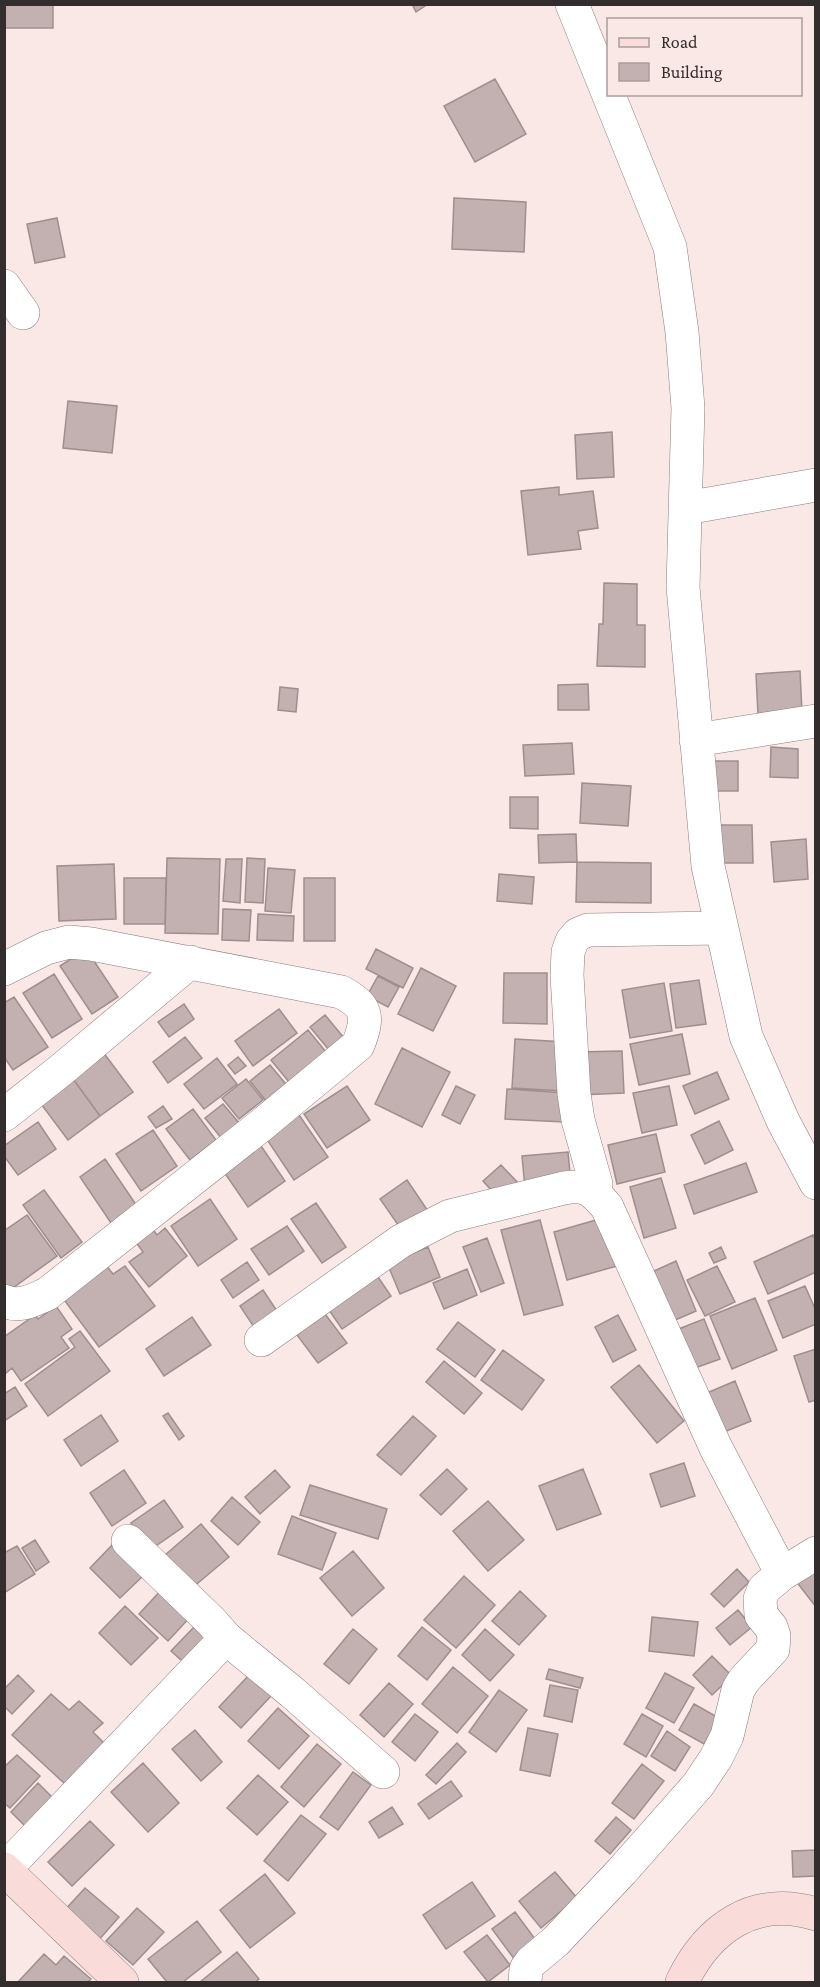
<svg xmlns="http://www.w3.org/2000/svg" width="820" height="1987" font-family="'Crimson Pro',serif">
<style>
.building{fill:#c2b1b0;stroke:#9e8e8d;stroke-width:1.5}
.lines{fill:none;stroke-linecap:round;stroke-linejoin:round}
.street-casing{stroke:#8c7d7c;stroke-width:34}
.secondary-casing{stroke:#8c7d7c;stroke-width:34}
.street{stroke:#fff;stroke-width:33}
.secondary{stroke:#f9dbda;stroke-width:33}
</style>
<rect width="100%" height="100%" fill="#f9e8e6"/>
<path class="building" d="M4 4H53V28H5Z
M412 4H428L416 12Z
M495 79 526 134 475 162 444 106Z
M454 198 526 202 524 252 452 249Z
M57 218 65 257 35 263 27 224Z
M68 401 117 406 112 453 63 448Z
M612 432 614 477 577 479 575 435Z
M559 487V495L593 491 598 528 578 531 581 549 528 555 521 491Z
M604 583 637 584V625H645V667L597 666 599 624H603Z
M800 671 802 712 758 715 756 674Z
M588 684 589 710H558V685Z
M280 687 298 689 296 712 278 710Z
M572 743 574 774 525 776 523 745Z
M771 747 798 749V778L770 777Z
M710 761H738V791H710Z
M582 783 631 786 628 826 580 823Z
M510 797H538V829L510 828Z
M720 825H752L753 863H721Z
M576 834 577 862 539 863 538 835Z
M806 839 808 879 774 882 771 842Z
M167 858 220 859 218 934 165 933Z
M247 858 265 859 263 903 245 902Z
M226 859H242L240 903 223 901Z
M577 862 651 863V903L576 902Z
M114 864 116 919 59 921 57 866Z
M268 868 295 870 291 913 265 911Z
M499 874 534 877 532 904 497 901Z
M124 878H166L165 924H124Z
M304 878H335V941H304Z
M223 909 251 910 249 941 222 940Z
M258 914 294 916 293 941 257 940Z
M86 949 118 997 92 1014 60 966Z
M376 949 413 968 403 988 366 969Z
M421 968 456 986 433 1031 398 1014Z
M504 973H547V1024L503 1023Z
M54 974 82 1019 52 1038 23 993Z
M378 976 399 987 388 1007 367 996Z
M699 980 706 1024 676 1028 670 984Z
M664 983 672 1031 630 1038 622 990Z
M14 997 48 1047 13 1070 4 1057V1003Z
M184 1004 194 1019 169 1037 158 1022Z
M279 1009 297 1033 253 1066 235 1041Z
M325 1015 349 1044 334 1056 310 1027Z
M308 1030 326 1052 289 1082 271 1060Z
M682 1034 690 1074 639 1085 630 1044Z
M185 1037 202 1058 168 1083 153 1062Z
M515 1039 566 1042 564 1091 512 1088Z
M402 1048 450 1072 422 1127 375 1104Z
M622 1051 624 1093 579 1095 577 1052Z
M103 1052 133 1092 100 1116 71 1076Z
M238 1057 246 1066 235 1074 228 1065Z
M217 1058 237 1084 204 1109 184 1084Z
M270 1065 290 1089 270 1106 250 1081Z
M717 1072 729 1099 695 1114 683 1086Z
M71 1076 100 1116 68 1140 38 1100Z
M246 1079 263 1100 239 1119 222 1098Z
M347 1086 370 1120 327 1148 304 1114Z
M456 1086 475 1095 460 1124 442 1115Z
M669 1086 677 1125 642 1133 633 1093Z
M507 1089 566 1093 564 1122 505 1119Z
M223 1104 240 1124 222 1139 205 1118Z
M163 1106 172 1119 156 1128 148 1117Z
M193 1109 216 1140 190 1160 166 1129Z
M299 1115 328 1157 294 1180 266 1138Z
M719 1121 733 1150 705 1164 691 1135Z
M38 1122 56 1149 18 1175 4 1156V1146Z
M153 1130 177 1166 141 1191 116 1154Z
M656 1134 665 1172 617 1184 608 1145Z
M261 1146 285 1181 248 1207 224 1172Z
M568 1152 571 1184 525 1188 522 1156Z
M105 1159 137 1206 111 1223 80 1177Z
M746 1163 757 1192 694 1214 684 1185Z
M501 1165 519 1184 500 1200 483 1181Z
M661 1178 676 1228 644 1238 630 1187Z
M407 1180 428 1211 401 1229 380 1199Z
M44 1190 82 1242 61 1258 23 1205Z
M210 1199 237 1239 198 1266 171 1226Z
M316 1203 346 1247 322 1263 291 1219Z
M27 1215 57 1256 6 1293 4 1290V1231Z
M603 1218 617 1266 567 1280 554 1232Z
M540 1220 563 1305 524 1315 501 1230Z
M287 1226 304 1251 269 1275 251 1249Z
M152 1228 157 1235 165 1228 187 1256 149 1287 129 1262 143 1252 135 1241Z
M813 1235 816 1241V1272L768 1294 754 1262Z
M487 1238 504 1283 481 1292 463 1247Z
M428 1247 440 1277 400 1294 387 1263Z
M721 1247 726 1258 714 1263 709 1253Z
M102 1260 113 1274 125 1266 155 1306 99 1347 59 1293Z
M676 1261 696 1311 673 1321 652 1272Z
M247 1262 259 1280 233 1298 221 1280Z
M717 1266 735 1302 705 1316 687 1280Z
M467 1269 477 1295 444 1309 433 1283Z
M378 1277 391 1296 342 1329 329 1310Z
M805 1286 816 1311V1324L783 1338 768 1301Z
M263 1290 279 1314 256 1330 240 1306Z
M755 1298 777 1350 732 1369 710 1316Z
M56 1306 72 1329 61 1337 69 1348 21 1381 12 1368 5 1374 4 1337 35 1315 38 1319Z
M322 1310 347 1343 318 1363 294 1331Z
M618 1315 636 1350 613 1362 595 1327Z
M192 1317 211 1345 164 1376 146 1349Z
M704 1319 720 1359 692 1369 676 1330Z
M458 1322 495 1350 475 1377 437 1349Z
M80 1331 110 1371 48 1416 25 1384 75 1347 69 1339Z
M816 1349V1400L809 1402 794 1356Z
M503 1350 544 1380 522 1410 481 1380Z
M444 1361 482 1393 464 1414 426 1382Z
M639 1365 684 1421 657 1443 611 1387Z
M735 1381 751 1421 724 1432 707 1393Z
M15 1387 27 1406 4 1421V1394Z
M168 1413 184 1436 179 1440 163 1416Z
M101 1415 118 1441 81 1466 64 1440Z
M413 1416 436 1436 401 1475 377 1455Z
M684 1463 695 1496 661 1507 650 1474Z
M447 1469 467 1489 441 1515 420 1495Z
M583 1469 601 1514 557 1530 539 1486Z
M124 1470 146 1503 112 1526 90 1493Z
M275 1470 290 1487 260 1514 245 1497Z
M310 1485 387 1509 378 1539 300 1515Z
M232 1497 260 1522 238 1545 211 1521Z
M164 1500 183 1527 150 1550 131 1523Z
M488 1501 524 1540 488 1571 453 1531Z
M292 1516 336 1533 322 1570 278 1554Z
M201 1524 229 1557 192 1588 165 1555Z
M35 1540 49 1562 36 1571 22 1548Z
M114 1543 145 1574 120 1598 90 1568Z
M17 1546 35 1574 4 1593V1553Z
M353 1551 384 1588 352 1616 320 1578Z
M816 1559V1607L792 1576Z
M737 1569 749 1582 724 1607 711 1594Z
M464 1576 495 1605 456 1648 424 1620Z
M163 1588 192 1615 168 1641 139 1614Z
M520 1591 546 1616 519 1645 492 1621Z
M125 1606 158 1638 131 1665 99 1633Z
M738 1610 752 1627 730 1645 716 1628Z
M652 1617 698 1622 694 1656 649 1651Z
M195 1626 216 1645 192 1670 171 1651Z
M422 1627 451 1650 427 1680 398 1656Z
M353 1629 377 1649 349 1684 324 1664Z
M485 1629 514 1655 490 1681 462 1655Z
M712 1656 732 1676 712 1695 693 1675Z
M453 1667 488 1696 457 1733 422 1704Z
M549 1669 583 1678 580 1688 546 1679Z
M665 1673 694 1688 674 1723 646 1708Z
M18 1675 34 1691 12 1714 4 1706V1689Z
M249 1675 271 1696 241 1728 219 1707Z
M389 1683 413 1704 384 1737 360 1715Z
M550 1685 578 1690 572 1722 544 1716Z
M499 1690 527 1710 496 1752 469 1732Z
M51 1694 69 1710 79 1701 103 1723 93 1732 104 1743 65 1784 12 1735Z
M694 1704 719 1718 704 1744 679 1730Z
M278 1708 309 1736 279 1769 248 1741Z
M415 1714 438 1732 415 1761 392 1742Z
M642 1714 663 1726 646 1757 624 1744Z
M528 1728 558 1734 550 1776 520 1770Z
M195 1730 222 1762 201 1781 172 1749Z
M667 1731 690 1747 675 1771 651 1756Z
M457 1743 466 1752 436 1784 426 1775Z
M317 1744 341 1764 304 1807 281 1787Z
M17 1755 40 1776 10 1808 4 1803V1767Z
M143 1763 179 1803 148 1832 111 1792Z
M642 1764 664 1781 634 1819 612 1803Z
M353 1772 371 1785 338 1830 320 1817Z
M258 1775 288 1802 257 1835 227 1808Z
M451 1781 462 1796 429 1819 418 1804Z
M38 1783 56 1801 29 1830 11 1812Z
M392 1807 403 1824 379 1838 369 1822Z
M301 1815 326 1834 288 1881 264 1861Z
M616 1817 631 1830 610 1854 595 1841Z
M90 1821 114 1845 72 1886 48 1862Z
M816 1850V1876L793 1877 792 1851Z
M555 1872 577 1898 541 1928 519 1901Z
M265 1874 295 1913 250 1948 220 1910Z
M472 1882 495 1916 446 1949 423 1915Z
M85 1888 119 1917 97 1942 63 1912Z
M137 1908 164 1932 133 1965 106 1941Z
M515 1912 538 1943 515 1960 492 1929Z
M197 1921 221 1952 183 1982H167L148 1959Z
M487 1935 510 1965 488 1982 464 1952Z
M237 1952 259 1979 255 1982H200Z
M44 1954 56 1965 64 1956 91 1979 88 1982H18Z"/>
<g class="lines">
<defs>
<path id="street" d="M572 4 670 247 682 332 688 408 683 587 708 866 746 1036 783 1121 816 1183
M4 286 23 313
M686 508 816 485
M696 740 816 721
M4 969 46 948 69 942 91 944 341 992C368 1006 369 1017 358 1045L259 1127 47 1294C33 1300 20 1308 4 1301
M4 1115 61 1070 190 962
M595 1194 596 1184 578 1120 574 1094 567 975 568 952 572 941 578 934 588 930 721 928
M261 1340 401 1241 450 1216 564 1188C587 1184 592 1190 607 1207L716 1448 782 1574 816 1553
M128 1541 211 1621 226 1638
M5 1869 226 1638 293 1693 383 1772
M525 1982 526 1969 531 1962 556 1941 622 1871 698 1785 716 1758 727 1736 738 1690 744 1680 773 1649 774 1636 771 1627 761 1615 760 1599 764 1589 782 1574"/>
<path id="secondary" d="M4 1869 122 1982
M682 1982C708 1928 754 1895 816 1914"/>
</defs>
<use href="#street" class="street-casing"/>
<use href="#secondary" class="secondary-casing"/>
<use href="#street" class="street"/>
<use href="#secondary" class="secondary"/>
</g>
<rect width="820" height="1987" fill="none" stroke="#342d2d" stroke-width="12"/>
<rect x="607" y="18" width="195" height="78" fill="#f9e8e6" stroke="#aa9d9c" stroke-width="1.5"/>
<rect x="619" y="38" width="30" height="9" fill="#f9dbda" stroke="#aa9d9c" stroke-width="1.5"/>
<text x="661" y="48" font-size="18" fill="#342d2d">Road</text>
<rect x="619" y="63" width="30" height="18" fill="#c2b1b0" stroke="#aa9d9c" stroke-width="1.5"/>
<text x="661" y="78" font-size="18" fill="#342d2d">Building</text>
</svg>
